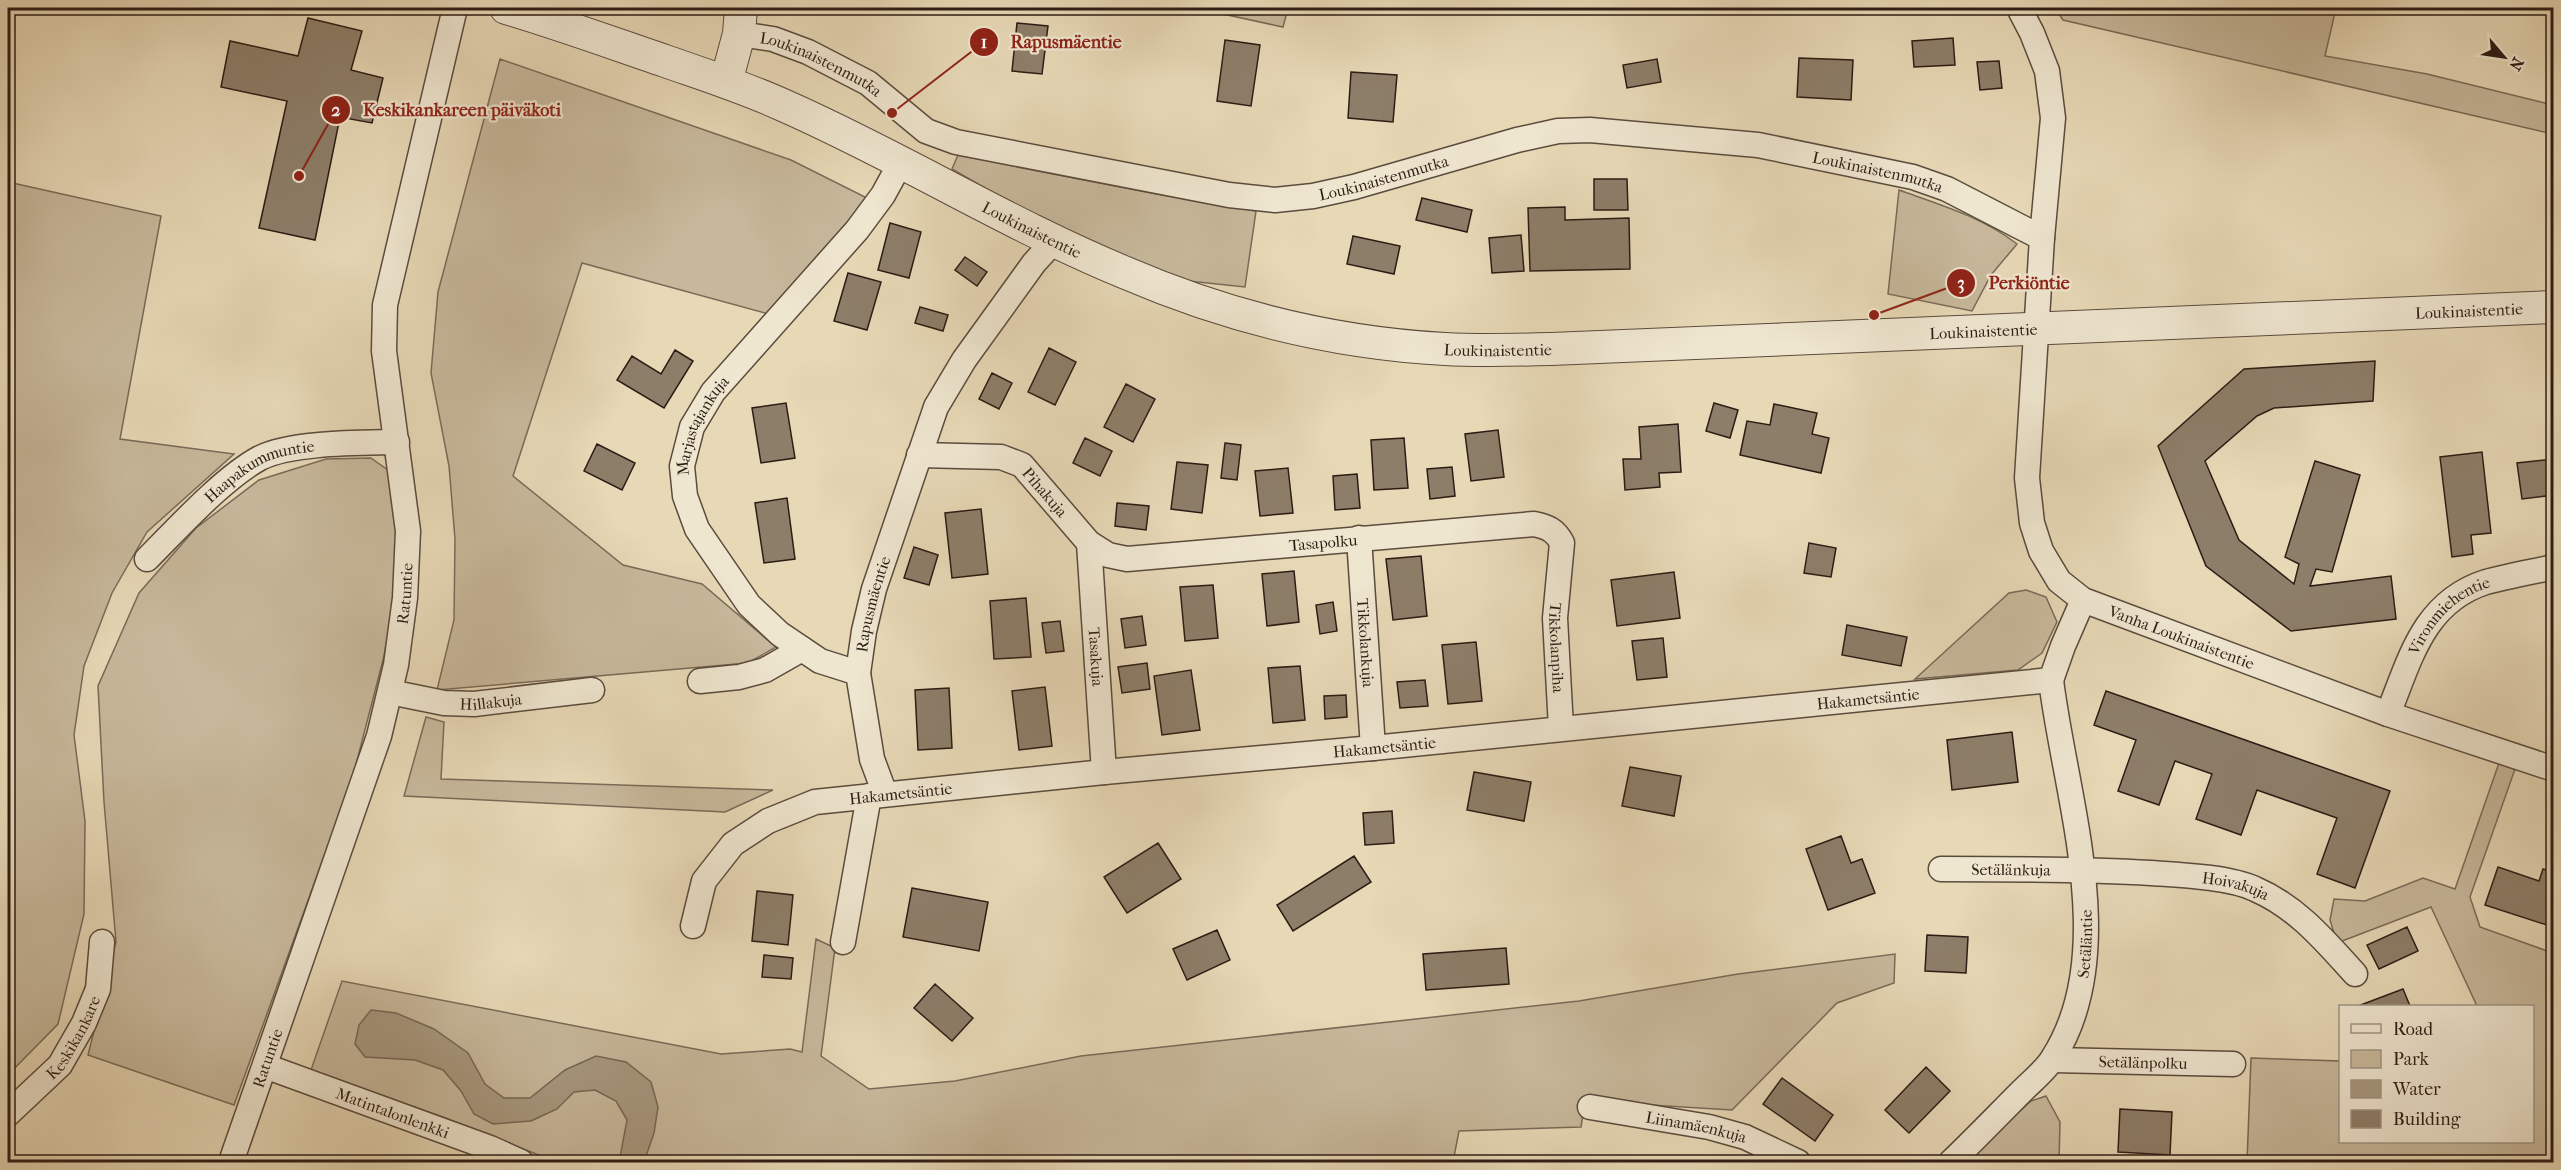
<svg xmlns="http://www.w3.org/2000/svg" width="2561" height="1170" font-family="'IM FELL French Canon',serif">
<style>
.green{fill:#c7b89b;stroke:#7a6a58;stroke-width:1.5}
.water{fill:#a7987f;stroke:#766655;stroke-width:1.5}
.building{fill:#8d7e69;stroke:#2c1c15;stroke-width:1.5}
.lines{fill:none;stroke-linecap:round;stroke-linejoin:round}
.minor-casing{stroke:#5b4b3d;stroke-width:27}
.tertiary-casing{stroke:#5b4b3d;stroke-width:34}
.minor{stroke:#efe6d0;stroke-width:24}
.tertiary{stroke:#efe6d0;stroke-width:32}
.labels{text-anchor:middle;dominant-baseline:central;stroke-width:4.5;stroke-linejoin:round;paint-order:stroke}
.street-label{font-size:16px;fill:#2c1c15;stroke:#efe6d0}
.leader{fill:none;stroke:#8f2418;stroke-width:2}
.callout-dot{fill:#8f2418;stroke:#efe6d0;stroke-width:2}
.mark-label{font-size:18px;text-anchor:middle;font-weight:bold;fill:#fff}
.callout-label{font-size:18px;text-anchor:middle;font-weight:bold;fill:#8f2418;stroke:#efe6d0;stroke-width:4.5;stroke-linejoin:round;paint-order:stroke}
</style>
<rect width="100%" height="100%" fill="#e7d8b6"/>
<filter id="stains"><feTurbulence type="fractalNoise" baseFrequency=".00333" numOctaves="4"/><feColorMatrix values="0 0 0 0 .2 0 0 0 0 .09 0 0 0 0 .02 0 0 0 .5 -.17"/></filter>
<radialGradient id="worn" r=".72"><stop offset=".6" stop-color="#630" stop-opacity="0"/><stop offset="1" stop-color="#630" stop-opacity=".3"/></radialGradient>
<path class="green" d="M1195 8H1288L1283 27Z
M2055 8H2336L2325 56 2427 74 2553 105V134L2063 20Z
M500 59 791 160 867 198 772 315 582 263 513 476 623 565 702 584 776 647 748 663 437 690 454 620 455 539 449 466 431 373 438 292Z
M958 155 1157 194 1256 211 1245 287 1179 280 1066 235 952 169Z
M8 182 161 216 120 439 234 454 147 532 112 593 84 666 74 735 85 821 84 914 58 1024 8 1075Z
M1899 190C1941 205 1982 217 2017 244L1991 275 1972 311 1888 294Z
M371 458 392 473 399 569 384 656 353 776 234 1105 88 1055 116 942 104 802 98 686 139 593 196 528 259 480 326 459Z
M2026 590 2046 597 2057 622 2042 653 2018 670 1915 679 2009 593Z
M426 717 444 722 441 779 773 790 725 812 404 796Z
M2499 763 2515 769 2470 897 2480 927 2553 953V1162H2247L2251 1058 2340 1061V1142H2532V1006H2477L2431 907 2337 943 2330 920 2334 899 2365 901 2423 878 2455 889Z
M816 939 835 948 821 1056 869 1089 955 1081 1081 1056 1579 1001 1738 974 1895 954 1894 983 1837 1003 1732 1110 1585 1101 1581 1127 1459 1131 1453 1162H556L448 1119 311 1070 342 981 721 1054 790 1049 802 1052Z
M2046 1096 2060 1122 2059 1162H1963L2031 1101Z"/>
<path class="water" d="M371 1010 396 1013 434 1029 468 1053 485 1084 504 1098H530L565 1070 596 1056 626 1062 651 1082 658 1107 654 1133 644 1162H625L620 1157 627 1120 616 1101 595 1090 574 1092 557 1109 531 1121 493 1124 474 1114 461 1091 443 1070 415 1060 365 1057 355 1044 359 1025Z"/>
<path class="building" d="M1574 8H1632V13L1574 12Z
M308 18 362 31 351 70 383 78 372 123 340 117 315 240 259 228 287 101 221 87 230 41 298 56Z
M1017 23 1048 26 1042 74 1012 71Z
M1953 38 1955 65 1914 67 1912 41Z
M1225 40 1260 45 1251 106 1217 101Z
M1799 58 1853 60 1851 100 1797 97Z
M1657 59 1661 82 1627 88 1623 65Z
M1999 61 2002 88 1980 90 1977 62Z
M1351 72 1397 75 1393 122 1348 118Z
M1594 179H1627L1628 210H1594Z
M1422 198 1472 210 1467 232 1416 220Z
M1565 207V220L1629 218 1630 269 1530 271 1528 208Z
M890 223 921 232 909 278 878 270Z
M1521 235 1524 271 1492 273 1489 238Z
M1353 236 1400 246 1394 274 1347 264Z
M965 257 987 272 977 286 955 270Z
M848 273 881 282 867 330 834 321Z
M920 307 948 315 943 331 915 323Z
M1049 348 1076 362 1055 405 1028 392Z
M675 350 693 361 664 408 617 380 632 356 661 374Z
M2375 361 2373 401 2274 408 2257 416 2205 461 2239 540 2294 584 2299 564 2285 557 2315 461 2360 475 2332 572 2316 569 2310 586 2391 576 2396 619 2291 631 2206 566 2158 446 2244 369Z
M992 373 1012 383 999 409 979 399Z
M1126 384 1155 399 1133 442 1104 427Z
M786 403 795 458 761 463 752 408Z
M1714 403 1738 410 1730 438 1706 431Z
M1774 404 1817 413 1812 434 1829 438 1821 473 1740 455 1747 421 1770 425Z
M1678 424 1681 472 1659 473 1660 487 1625 490 1623 459H1641L1639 427Z
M1498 430 1504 477 1471 481 1465 434Z
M1085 438 1112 451 1100 476 1073 463Z
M1404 438 1408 488 1374 490 1371 440Z
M1225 443 1241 445 1237 480 1221 478Z
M597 444 635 463 622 490 584 471Z
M2482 452 2491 533 2471 535 2473 554 2452 557 2440 457Z
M2554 459V495L2522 499 2517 463Z
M1177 462 1208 465 1202 513 1171 509Z
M1452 467 1455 496 1430 499 1427 469Z
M1288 468 1293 513 1260 516 1255 471Z
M1357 474 1360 508 1335 510 1333 476Z
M787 498 795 559 764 563 755 503Z
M1117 503 1149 506 1146 530 1115 526Z
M981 509 988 574 952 578 945 513Z
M1809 543 1836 548 1831 577 1804 573Z
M914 547 938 555 929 585 904 578Z
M1421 556 1427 616 1393 620 1386 559Z
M1294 571 1299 622 1267 626 1262 574Z
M1674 572 1680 618 1617 626 1611 580Z
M1213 585 1218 638 1185 641 1180 587Z
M1026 598 1031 657 994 659 990 601Z
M1333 602 1337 631 1320 634 1316 605Z
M1142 616 1146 645 1125 648 1121 619Z
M1060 621 1064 651 1046 653 1042 623Z
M1847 625 1907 637 1901 666 1842 655Z
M1663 638 1667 677 1637 680 1632 641Z
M1476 642 1482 701 1448 704 1442 645Z
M1147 663 1150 689 1122 693 1118 667Z
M1300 666 1305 720 1273 723 1268 668Z
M1191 670 1200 730 1162 735 1154 676Z
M1425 680 1428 706 1400 708 1397 682Z
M1045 687 1052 746 1019 750 1012 691Z
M949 688 952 748 918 750 915 690Z
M2106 691 2390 791 2355 888 2317 874 2337 818 2257 790 2241 835 2196 819 2212 774 2175 761 2159 805 2118 791 2136 740 2094 725Z
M1346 695 1347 717 1325 719 1324 696Z
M2012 732 2018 782 1952 790 1947 740Z
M1630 767 1681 776 1674 816 1622 806Z
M1474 772 1531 782 1524 821 1467 810Z
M1392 811 1394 843 1365 845 1363 813Z
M1841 836 1851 863 1862 859 1875 893 1828 910 1806 849Z
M1158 843 1181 879 1127 913 1104 877Z
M1354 856 1371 882 1293 931 1277 905Z
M2498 867 2539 881 2543 869 2554 872V916L2550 926 2485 905Z
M912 888 988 902 979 951 903 937Z
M757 891 793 895 788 945 752 941Z
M2407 927 2418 951 2379 969 2367 945Z
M1217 930 1230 960 1187 980 1173 949Z
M1927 935 1968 937 1966 973 1925 971Z
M1506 948 1509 984 1426 990 1423 954Z
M764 955 793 958 791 979 762 977Z
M935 984 973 1018 952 1041 914 1008Z
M2403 989 2410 1006H2358Z
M1926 1067 1950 1091 1909 1133 1885 1110Z
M1782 1078 1833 1115 1815 1141 1763 1104Z
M2120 1109 2172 1112 2170 1155 2118 1152Z"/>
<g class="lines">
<defs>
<g id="minor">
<path id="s1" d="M2019 8 2032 33 2047 71 2053 118 2042 238 2027 478 2032 523 2041 551 2059 581 2083 600 2388 714 2554 769"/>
<path id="s2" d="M739 34 773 39 808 52 868 83 926 131 956 142 1229 195 1275 200 1313 196 1354 187 1517 140 1558 131 1590 130 1758 145 1913 177 1947 189 2042 238"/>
<path id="s3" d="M919 455 1001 457 1022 465 1089 543 1108 555 1127 559 1534 524C1548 527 1555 530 1562 543L1555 618 1561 728"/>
<path id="s4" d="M1359 538 1373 748"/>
<path id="s5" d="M1089 543 1104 772"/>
<path id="s6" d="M147 559C178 528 223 478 260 458 292 442 360 443 397 442"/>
<path id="s7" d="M858 673 820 661 780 634 749 605 697 529 685 496 682 466 692 427 713 392 857 230 883 195 901 162"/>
<path d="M700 681 739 677 765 670 802 649"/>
<path id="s8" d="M390 692 444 703 474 704 592 690"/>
<path id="s9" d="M2388 714C2410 660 2423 602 2486 582 2508 576 2531 572 2554 567"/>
<path id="s10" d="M885 794 872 759 858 673 864 631 874 589 936 407 964 360 1034 263 1054 241"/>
<path id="s11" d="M1941 869C2011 869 2081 869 2151 873 2180 875 2229 877 2255 889 2297 907 2325 941 2355 974"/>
<path id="s12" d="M693 926 704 881 733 844 768 821 815 802 1104 772 1373 748 2051 680 2063 646 2083 600"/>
<path d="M843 942 869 796"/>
<path id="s13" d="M2053 1060 2233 1064"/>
<path id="s14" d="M265 1066 490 1148 521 1162"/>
<path id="s15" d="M1590 1107 1709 1127 1745 1137 1798 1162"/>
<path id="s16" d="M8 1114 60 1065 84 1023 98 989 102 942"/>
<path id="s17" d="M231 1162 379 736 396 665 405 598 408 531 384 351 385 305 455 8"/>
<path id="s18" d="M1951 1162C1975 1139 1998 1115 2022 1091 2032 1081 2046 1070 2053 1058 2121 952 2065 796 2051 680"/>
</g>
<g id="tertiary">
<path id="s19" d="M506 8C560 24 612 43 665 61 705 75 746 88 785 106 901 157 1009 225 1126 273 1226 316 1335 343 1445 349 1480 351 1515 350 1551 349L2554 307"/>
<path d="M726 82 739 34 741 8"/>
</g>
</defs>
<use href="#minor" class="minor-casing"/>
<use href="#tertiary" class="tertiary-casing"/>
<use href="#minor" class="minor"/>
<use href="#tertiary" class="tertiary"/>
</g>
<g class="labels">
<g class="street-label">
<text stroke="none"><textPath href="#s2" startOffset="88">Loukinaistenmutka</textPath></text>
<text stroke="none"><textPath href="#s2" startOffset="1186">Loukinaistenmutka</textPath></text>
<text stroke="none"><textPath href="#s2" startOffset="682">Loukinaistenmutka</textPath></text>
<text stroke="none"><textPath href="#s19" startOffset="572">Loukinaistentie</textPath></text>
<text stroke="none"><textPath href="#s19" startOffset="2030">Loukinaistentie</textPath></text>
<text stroke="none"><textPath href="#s19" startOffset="1544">Loukinaistentie</textPath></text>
<text stroke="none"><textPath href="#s19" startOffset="1058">Loukinaistentie</textPath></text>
<text stroke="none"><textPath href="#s7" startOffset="333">Marjastajankuja</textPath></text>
<text stroke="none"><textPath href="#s6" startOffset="146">Haapakummuntie</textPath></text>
<text stroke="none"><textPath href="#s3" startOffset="140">Pihakuja</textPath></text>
<text stroke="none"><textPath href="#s3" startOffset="446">Tasapolku</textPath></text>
<text stroke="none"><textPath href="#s17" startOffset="596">Ratuntie</textPath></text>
<text stroke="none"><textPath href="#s10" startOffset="195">Rapusmäentie</textPath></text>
<text stroke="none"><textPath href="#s9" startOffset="120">Vironmiehentie</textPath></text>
<text stroke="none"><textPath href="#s1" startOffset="723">Vanha Loukinaistentie</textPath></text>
<text stroke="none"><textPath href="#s4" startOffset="105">Tikkolankuja</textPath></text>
<text stroke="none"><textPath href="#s3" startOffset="798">Tikkolanpiha</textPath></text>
<text stroke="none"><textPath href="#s5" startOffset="114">Tasakuja</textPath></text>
<text stroke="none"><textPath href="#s12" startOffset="1244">Hakametsäntie</textPath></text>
<text stroke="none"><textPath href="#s8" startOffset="102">Hillakuja</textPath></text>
<text stroke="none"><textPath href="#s12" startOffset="758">Hakametsäntie</textPath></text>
<text stroke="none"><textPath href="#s12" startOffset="272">Hakametsäntie</textPath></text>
<text stroke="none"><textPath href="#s11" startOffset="70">Setälänkuja</textPath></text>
<text stroke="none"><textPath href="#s11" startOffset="296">Hoivakuja</textPath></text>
<text stroke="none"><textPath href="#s18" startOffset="266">Setäläntie</textPath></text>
<text stroke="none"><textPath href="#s16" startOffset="102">Keskikankare</textPath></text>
<text stroke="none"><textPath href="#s17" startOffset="110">Ratuntie</textPath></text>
<text stroke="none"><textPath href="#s13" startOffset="90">Setälänpolku</textPath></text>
<text stroke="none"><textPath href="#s14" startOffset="136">Matintalonlenkki</textPath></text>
<text stroke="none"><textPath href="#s15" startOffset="108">Liinamäenkuja</textPath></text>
</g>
</g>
<path class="leader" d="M892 113L984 42M299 176L336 110M1874 315L1961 283"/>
<g class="callout-dot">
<circle cx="892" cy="113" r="6"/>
<circle cx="299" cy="176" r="6"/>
<circle cx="1874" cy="315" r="6"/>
<circle cx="984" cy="42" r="15"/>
<circle cx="336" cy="110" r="15"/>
<circle cx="1961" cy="283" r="15"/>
</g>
<g class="mark-label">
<text x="984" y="48">1</text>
<text x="336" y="116">2</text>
<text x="1961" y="289">3</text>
</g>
<g class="callout-label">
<text x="1066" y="48">Rapusmäentie</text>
<text x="462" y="116">Keskikankareen päiväkoti</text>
<text x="2029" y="289">Perkiöntie</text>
</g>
<rect width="2561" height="1170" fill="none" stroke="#e7d8b6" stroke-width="30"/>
<rect x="9" y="9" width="2543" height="1152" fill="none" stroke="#2c1c15" stroke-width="3"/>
<rect x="15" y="15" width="2531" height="1140" fill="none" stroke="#2c1c15" stroke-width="1.5"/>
<rect x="2339" y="1005" width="195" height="138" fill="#efe6d0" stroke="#a19585" stroke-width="1.5"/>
<rect x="2351" y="1024" width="30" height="9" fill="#efe6d0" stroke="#a19585" stroke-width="1.5"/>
<text x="2393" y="1035" font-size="18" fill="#2c1c15">Road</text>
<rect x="2351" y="1050" width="30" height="18" fill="#c7b89b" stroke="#a19585" stroke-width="1.5"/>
<text x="2393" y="1065" font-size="18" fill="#2c1c15">Park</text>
<rect x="2351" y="1080" width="30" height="18" fill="#a7987f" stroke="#a19585" stroke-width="1.5"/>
<text x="2393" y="1095" font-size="18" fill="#2c1c15">Water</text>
<rect x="2351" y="1110" width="30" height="18" fill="#8d7e69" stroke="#a19585" stroke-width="1.5"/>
<text x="2393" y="1125" font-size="18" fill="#2c1c15">Building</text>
<g transform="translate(2504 57) rotate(119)" stroke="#efe6d0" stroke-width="4.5" paint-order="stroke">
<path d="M0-4.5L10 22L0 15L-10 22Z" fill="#2c1c15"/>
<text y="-9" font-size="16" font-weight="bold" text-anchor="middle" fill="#2c1c15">N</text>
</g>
<rect width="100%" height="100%" filter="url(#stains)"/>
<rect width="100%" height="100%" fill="url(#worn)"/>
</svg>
